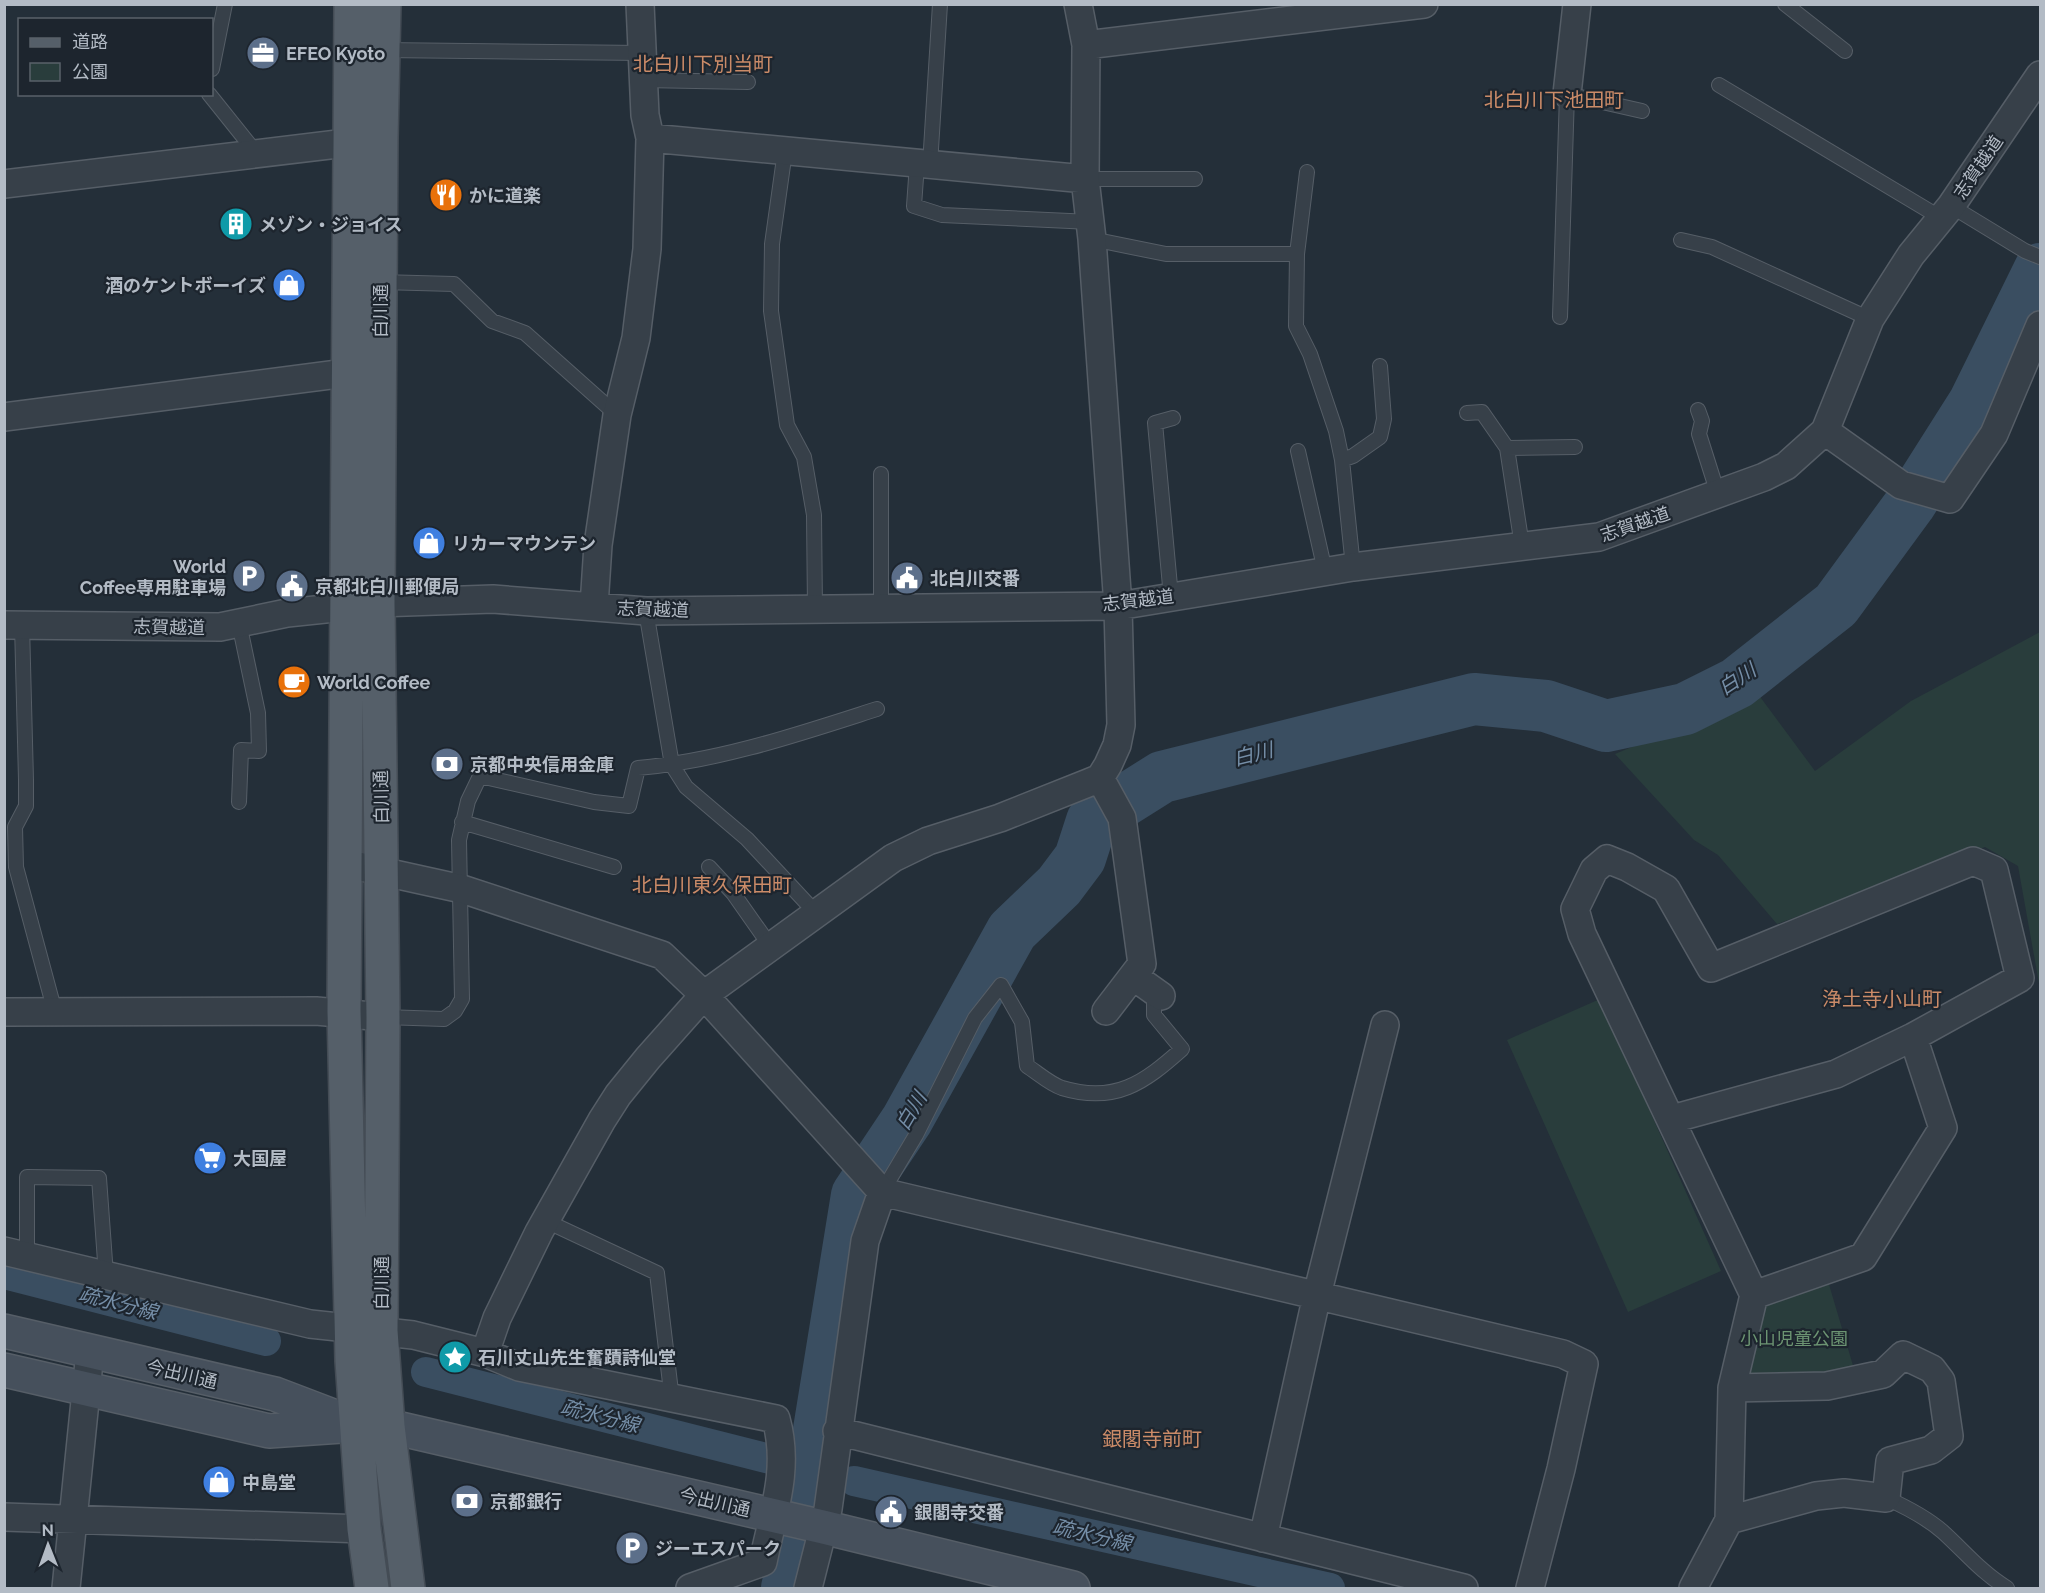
<svg xmlns="http://www.w3.org/2000/svg" width="2045" height="1593" font-family="Raleway,'Noto Sans JP',sans-serif">
<style>
.green{fill:#293d3c}
.lines{fill:none;stroke-linecap:round;stroke-linejoin:round}
.canal{stroke:#3a4e61;stroke-width:30}
.river{stroke:#3a4e61;stroke-width:52}
.lane-casing{stroke:#565e67;stroke-width:16}
.street-casing{stroke:#565e67;stroke-width:30}
.secondary-casing{stroke:#565e67;stroke-width:36}
.primary-casing{stroke:#444c55;stroke-width:36}
.lane{stroke:#374049;stroke-width:14}
.street{stroke:#374049;stroke-width:27}
.secondary{stroke:#46505c;stroke-width:33}
.primary{stroke:#555f69;stroke-width:33}
.labels{text-anchor:middle;dominant-baseline:central;stroke-width:4.5;stroke-linejoin:round;paint-order:stroke}
.poi-label{font-size:18px;font-weight:bold;fill:#b3bbc5;stroke:#1d252e;text-anchor:start}
.street-label{font-size:18px;fill:#b3bbc5;stroke:#1d252e}
.park-label{font-size:18px;fill:#6c9472;stroke:#1d252e}
.neighbourhood-label{font-size:20px;fill:#cb8b68;stroke:#1d252e}
.water-label{font-size:20px;font-style:italic;fill:#758ea7;stroke:#1d252e}
</style>
<rect width="100%" height="100%" fill="#242f39"/>
<path class="green" d="M2040 632V989L2018 866 1985 847 1777 924 1718 855 1694 840 1615 754 1758 694 1815 771 1911 701Z
M1600 999 1721 1271 1628 1312 1507 1040Z
M1825 1271 1857 1379 1732 1388 1754 1295Z"/>
<g class="lines">
<path class="canal" d="M4 1274 266 1341
M426 1372 774 1460
M854 1481 1330 1588"/>
<path class="river" d="M787 1588 812 1473 857 1195 907 1120 1012 931 1059 886 1080 858 1092 821 1162 777 1474 699 1546 706 1606 726 1685 709 1737 683 1836 605 1910 504 1974 403 2040 269"/>
<defs>
<path id="lane" d="M1785 4 1845 51
M383 50 642 53
M212 69 225 4
M643 80 748 82
M1719 85 1941 218
M209 94 257 154
M785 151 772 244 771 311 787 425 804 457 814 515 815 609
M917 164 914 206 942 215 1091 222
M930 165 940 4
M1307 172 1297 254 1296 326 1310 354 1336 431 1342 460 1353 567
M1085 179H1195
M1951 206 2025 251 2040 257
M1092 239 1166 254H1297
M1681 240 1712 247 1870 319
M380 282 454 284 492 321 525 333 617 415
M1560 317 1567 94 1642 111
M1698 410 1702 421 1699 434 1718 494
M1467 413 1482 412 1507 448 1522 546
M1507 448 1575 447
M1298 451 1325 571
M1342 460 1353 456 1380 437 1384 419 1380 366
M881 474V608
M1171 597 1155 423 1173 418
M646 611 672 765 686 787 747 839 815 912
M22 625 26 780V806L15 827 16 867 55 1012
M239 802 241 750 259 751 258 713 239 623
M462 822 614 867
M709 867 733 893 771 947
M383 1017 444 1019 455 1011 462 999 459 840 468 801 480 776 594 802 629 806 638 768C720 761 799 734 877 709
M882 1192 916 1135 975 1018 1001 985 1022 1022 1027 1066C1038 1073 1050 1084 1062 1088 1115 1104 1144 1083 1182 1049L1154 1015V991
M546 1221 657 1273 672 1400
M27 1257V1177L99 1178 106 1275
M1886 1498C1906 1507 1926 1517 1943 1532 1964 1551 1982 1573 2007 1588"/>
<path id="street" d="M1078 4 1086 45
M1567 94 1577 4
M650 138 1085 179
M4 184 371 140
M4 417 369 370
M1825 431 1901 485 1950 499 1994 434 2040 325
M594 606 598 545 617 415 636 338 647 249 650 138 645 115 640 4
M4 625 220 627 287 613 325 609 378 603 493 599 646 611 1118 606 1353 567 1599 537 1764 477 1786 466 1825 431 1870 319 1911 255 1951 206 2040 75
M1100 778 1122 818 1142 964 1106 1011
M344 863 462 889 662 955 704 995 882 1192 865 1241 828 1509 808 1588
M1133 976 1161 996
M4 1012 316 1011 383 1017
M1672 1119 1836 1074 1913 1037 2020 978 1994 870 1973 861 1711 968 1666 889 1627 867 1607 859 1594 870 1575 909 1582 934 1754 1295 1732 1388 1729 1520 1693 1588
M882 1192 1563 1354 1584 1364 1561 1469 1530 1588
M4 1251 310 1324 413 1335 485 1353 519 1367 776 1419C790 1469 773 1513 763 1562L690 1588
M1754 1295 1863 1257 1943 1128 1913 1037
M485 1353 497 1318 539 1232 602 1120 618 1095 648 1058 704 995 893 858 928 841 1000 818 1088 783 1100 778 1108 765 1117 745 1121 725 1118 606 1092 239 1085 179 1086 45 1424 4
M837 1431 1464 1588
M4 1517 364 1529
M1729 1520 1816 1496 1844 1493 1886 1498 1890 1461 1931 1450 1949 1436 1941 1381 1932 1369 1903 1355 1883 1374 1827 1386 1732 1388
M1263 1538 1317 1295 1385 1025
M66 1588 90 1352"/>
<path id="secondary" d="M4 1331 275 1394 346 1421
M4 1370 269 1431 356 1425 388 1426 823 1527 1073 1588"/>
<path id="primary" d="M351 4 344 1011 352 1361 364 1529 372 1588
M384 4 381 138 378 603 383 1017 381 1331 388 1426 408 1588"/>
</defs>
<use href="#lane" class="lane-casing"/>
<use href="#street" class="street-casing"/>
<use href="#secondary" class="secondary-casing"/>
<use href="#primary" class="primary-casing"/>
<use href="#lane" class="lane"/>
<use href="#street" class="street"/>
<use href="#secondary" class="secondary"/>
<use href="#primary" class="primary"/>
</g>
<defs>
<symbol id="office-disc" viewBox="-11 -11 22 22"><circle r="9.5" fill="#5c6f8a" stroke="#1d252e"/><path d="M-6-3h4V-5.5h4V-3h4V5H-6ZM-1-4.5V-3h2v-1.5ZM-6 0V1H6V0Z" fill="#fff"/></symbol>
<symbol id="restaurant-disc" viewBox="-11 -11 22 22"><circle r="9.5" fill="#e8710a" stroke="#1d252e"/><path d="M-5-6h1v4h1v-4h1v4h1v-4h1v5L-1.5 .5V6h-2V.5L-5-1ZM5-6V6H3V1.5H1.5Q1.5-4 5-6Z" fill="#fff"/></symbol>
<symbol id="building-disc" viewBox="-11 -11 22 22"><circle r="9.5" fill="#0f9aa8" stroke="#1d252e"/><path d="M-4-6H4V6H1V3H-1V6H-4ZM-2.5-4.3h1.7v1.8h-1.7ZM.8-4.3h1.7v1.8H.8ZM-2.5-1h1.7V.8h-1.7ZM.8-1h1.7V.8H.8Z" fill="#fff"/></symbol>
<symbol id="shop-disc" viewBox="-11 -11 22 22"><circle r="9.5" fill="#3f7fe0" stroke="#1d252e"/><path d="M-5-2.5h2.3a2.7 3.5 0 0 1 5.4 0H5L5.5 6h-11ZM-1.5-2.5h3a1.5 2.3 0 0 0-3 0Z" fill="#fff"/></symbol>
<symbol id="parking-disc" viewBox="-11 -11 22 22"><circle r="9.5" fill="#5c6f8a" stroke="#1d252e"/><path d="M-3.5-5.5H1a3.5 3.5 0 0 1 0 7H-1V5.5H-3.5ZM-1-3.4V-.6H.8a1.4 1.4 0 0 0 0-2.8Z" fill="#fff"/></symbol>
<symbol id="civic-disc" viewBox="-11 -11 22 22"><circle r="9.5" fill="#5c6f8a" stroke="#1d252e"/><path d="M-.6-6.5H3V-4.5H.6V-3L4-1V1h2V6H-6V1h2V-1L-.6-3ZM-1.2 2.5V6h2.4V2.5Z" fill="#fff"/></symbol>
<symbol id="cafe-disc" viewBox="-11 -11 22 22"><circle r="9.5" fill="#e8710a" stroke="#1d252e"/><path d="M-5.5-4.5H6V0H3Q3 3.5 0 3.5H-2.5Q-5.5 3.5-5.5 0ZM3-3.2v2h1.7v-2ZM-6 4.5H4V6H-6Z" fill="#fff"/></symbol>
<symbol id="bank-disc" viewBox="-11 -11 22 22"><circle r="9.5" fill="#5c6f8a" stroke="#1d252e"/><path d="M-6-4H6V4H-6ZM0-2.3a2.3 2.3 0 1 0 0 4.6a2.3 2.3 0 1 0 0-4.6Z" fill="#fff"/></symbol>
<symbol id="supermarket-disc" viewBox="-11 -11 22 22"><circle r="9.5" fill="#3f7fe0" stroke="#1d252e"/><path d="M-6-5.5h2.5l.6 2H6L4.5 2H-2.5L-4.4-4H-6ZM-1.5 3.2a1.3 1.3 0 1 0 .1 0ZM3 3.2a1.3 1.3 0 1 0 .1 0Z" fill="#fff"/></symbol>
<symbol id="sight-disc" viewBox="-11 -11 22 22"><circle r="9.5" fill="#0f9aa8" stroke="#1d252e"/><path d="M0-6L1.8-2.2L6-1.7L2.9 1.2L3.7 5.4L0 3.3L-3.7 5.4L-2.9 1.2L-6-1.7L-1.8-2.2Z" fill="#fff"/></symbol>
</defs>
<g fill-rule="evenodd">
<use href="#office-disc" x="244" y="34" width="38" height="38"/>
<use href="#restaurant-disc" x="427" y="176" width="38" height="38"/>
<use href="#building-disc" x="217" y="205" width="38" height="38"/>
<use href="#shop-disc" x="270" y="266" width="38" height="38"/>
<use href="#shop-disc" x="410" y="524" width="38" height="38"/>
<use href="#parking-disc" x="230" y="557" width="38" height="38"/>
<use href="#civic-disc" x="888" y="559" width="38" height="38"/>
<use href="#civic-disc" x="273" y="567" width="38" height="38"/>
<use href="#cafe-disc" x="275" y="663" width="38" height="38"/>
<use href="#bank-disc" x="428" y="745" width="38" height="38"/>
<use href="#supermarket-disc" x="191" y="1139" width="38" height="38"/>
<use href="#sight-disc" x="436" y="1338" width="38" height="38"/>
<use href="#shop-disc" x="200" y="1463" width="38" height="38"/>
<use href="#bank-disc" x="448" y="1482" width="38" height="38"/>
<use href="#civic-disc" x="872" y="1493" width="38" height="38"/>
<use href="#parking-disc" x="613" y="1529" width="38" height="38"/>
</g>
<g class="labels">
<g class="poi-label">
<text x="286" y="53">EFEO Kyoto</text>
<text x="469" y="195">かに道楽</text>
<text x="259" y="224">メゾン・ジョイス</text>
<text x="266" y="285" text-anchor="end">酒のケントボーイズ</text>
<text x="452" y="543">リカーマウンテン</text>
<text x="226" y="566" text-anchor="end">World<tspan x="226" dy="21">Coffee専用駐車場</tspan></text>
<text x="930" y="578">北白川交番</text>
<text x="315" y="586">京都北白川郵便局</text>
<text x="317" y="682">World Coffee</text>
<text x="470" y="764">京都中央信用金庫</text>
<text x="233" y="1158">大国屋</text>
<text x="478" y="1357">石川丈山先生奮蹟詩仙堂</text>
<text x="242" y="1482">中島堂</text>
<text x="490" y="1501">京都銀行</text>
<text x="914" y="1512">銀閣寺交番</text>
<text x="655" y="1548">ジーエスパーク</text>
</g>
<g class="street-label">
<text transform="translate(1978 167) rotate(-56)">志賀越道</text>
<text transform="translate(380 311) rotate(-90)">白川通</text>
<text transform="translate(1635 524) rotate(-19)">志賀越道</text>
<text transform="translate(1138 600) rotate(-7)">志賀越道</text>
<text transform="translate(653 609) rotate(2)">志賀越道</text>
<text transform="translate(169 627) rotate(1)">志賀越道</text>
<text transform="translate(381 797) rotate(-91)">白川通</text>
<text transform="translate(381 1283) rotate(-90)">白川通</text>
<text transform="translate(182 1374) rotate(13)">今出川通</text>
<text transform="translate(715 1502) rotate(13)">今出川通</text>
</g>
<g class="park-label">
<text x="1794" y="1338">小山児童公園</text>
</g>
<g class="neighbourhood-label">
<text x="703" y="64">北白川下別当町</text>
<text x="1554" y="100">北白川下池田町</text>
<text x="712" y="885">北白川東久保田町</text>
<text x="1882" y="999">浄土寺小山町</text>
<text x="1152" y="1439">銀閣寺前町</text>
</g>
<g class="water-label">
<text transform="translate(1737 679) rotate(-33)">白川</text>
<text transform="translate(1253 754) rotate(-14)">白川</text>
<text transform="translate(911 1111) rotate(-59)">白川</text>
<text transform="translate(118 1303) rotate(14)">疏水分線</text>
<text transform="translate(600 1416) rotate(14)">疏水分線</text>
<text transform="translate(1092 1535) rotate(13)">疏水分線</text>
</g>
</g>
<rect width="2045" height="1593" fill="none" stroke="#b3bbc5" stroke-width="12"/>
<rect x="18" y="18" width="195" height="78" fill="#1d252e" stroke="#59616a" stroke-width="1.5"/>
<rect x="30" y="38" width="30" height="9" fill="#555f69" stroke="#59616a" stroke-width="1.5"/>
<text x="72" y="48" font-size="18" fill="#b3bbc5">道路</text>
<rect x="30" y="63" width="30" height="18" fill="#293d3c" stroke="#59616a" stroke-width="1.5"/>
<text x="72" y="78" font-size="18" fill="#b3bbc5">公園</text>
<g transform="translate(48 1545) rotate(359)" stroke="#1d252e" stroke-width="4.5" paint-order="stroke">
<path d="M0-4.5L10 22L0 15L-10 22Z" fill="#b3bbc5"/>
<text y="-9" font-size="16" font-weight="bold" text-anchor="middle" fill="#b3bbc5">N</text>
</g>
</svg>
